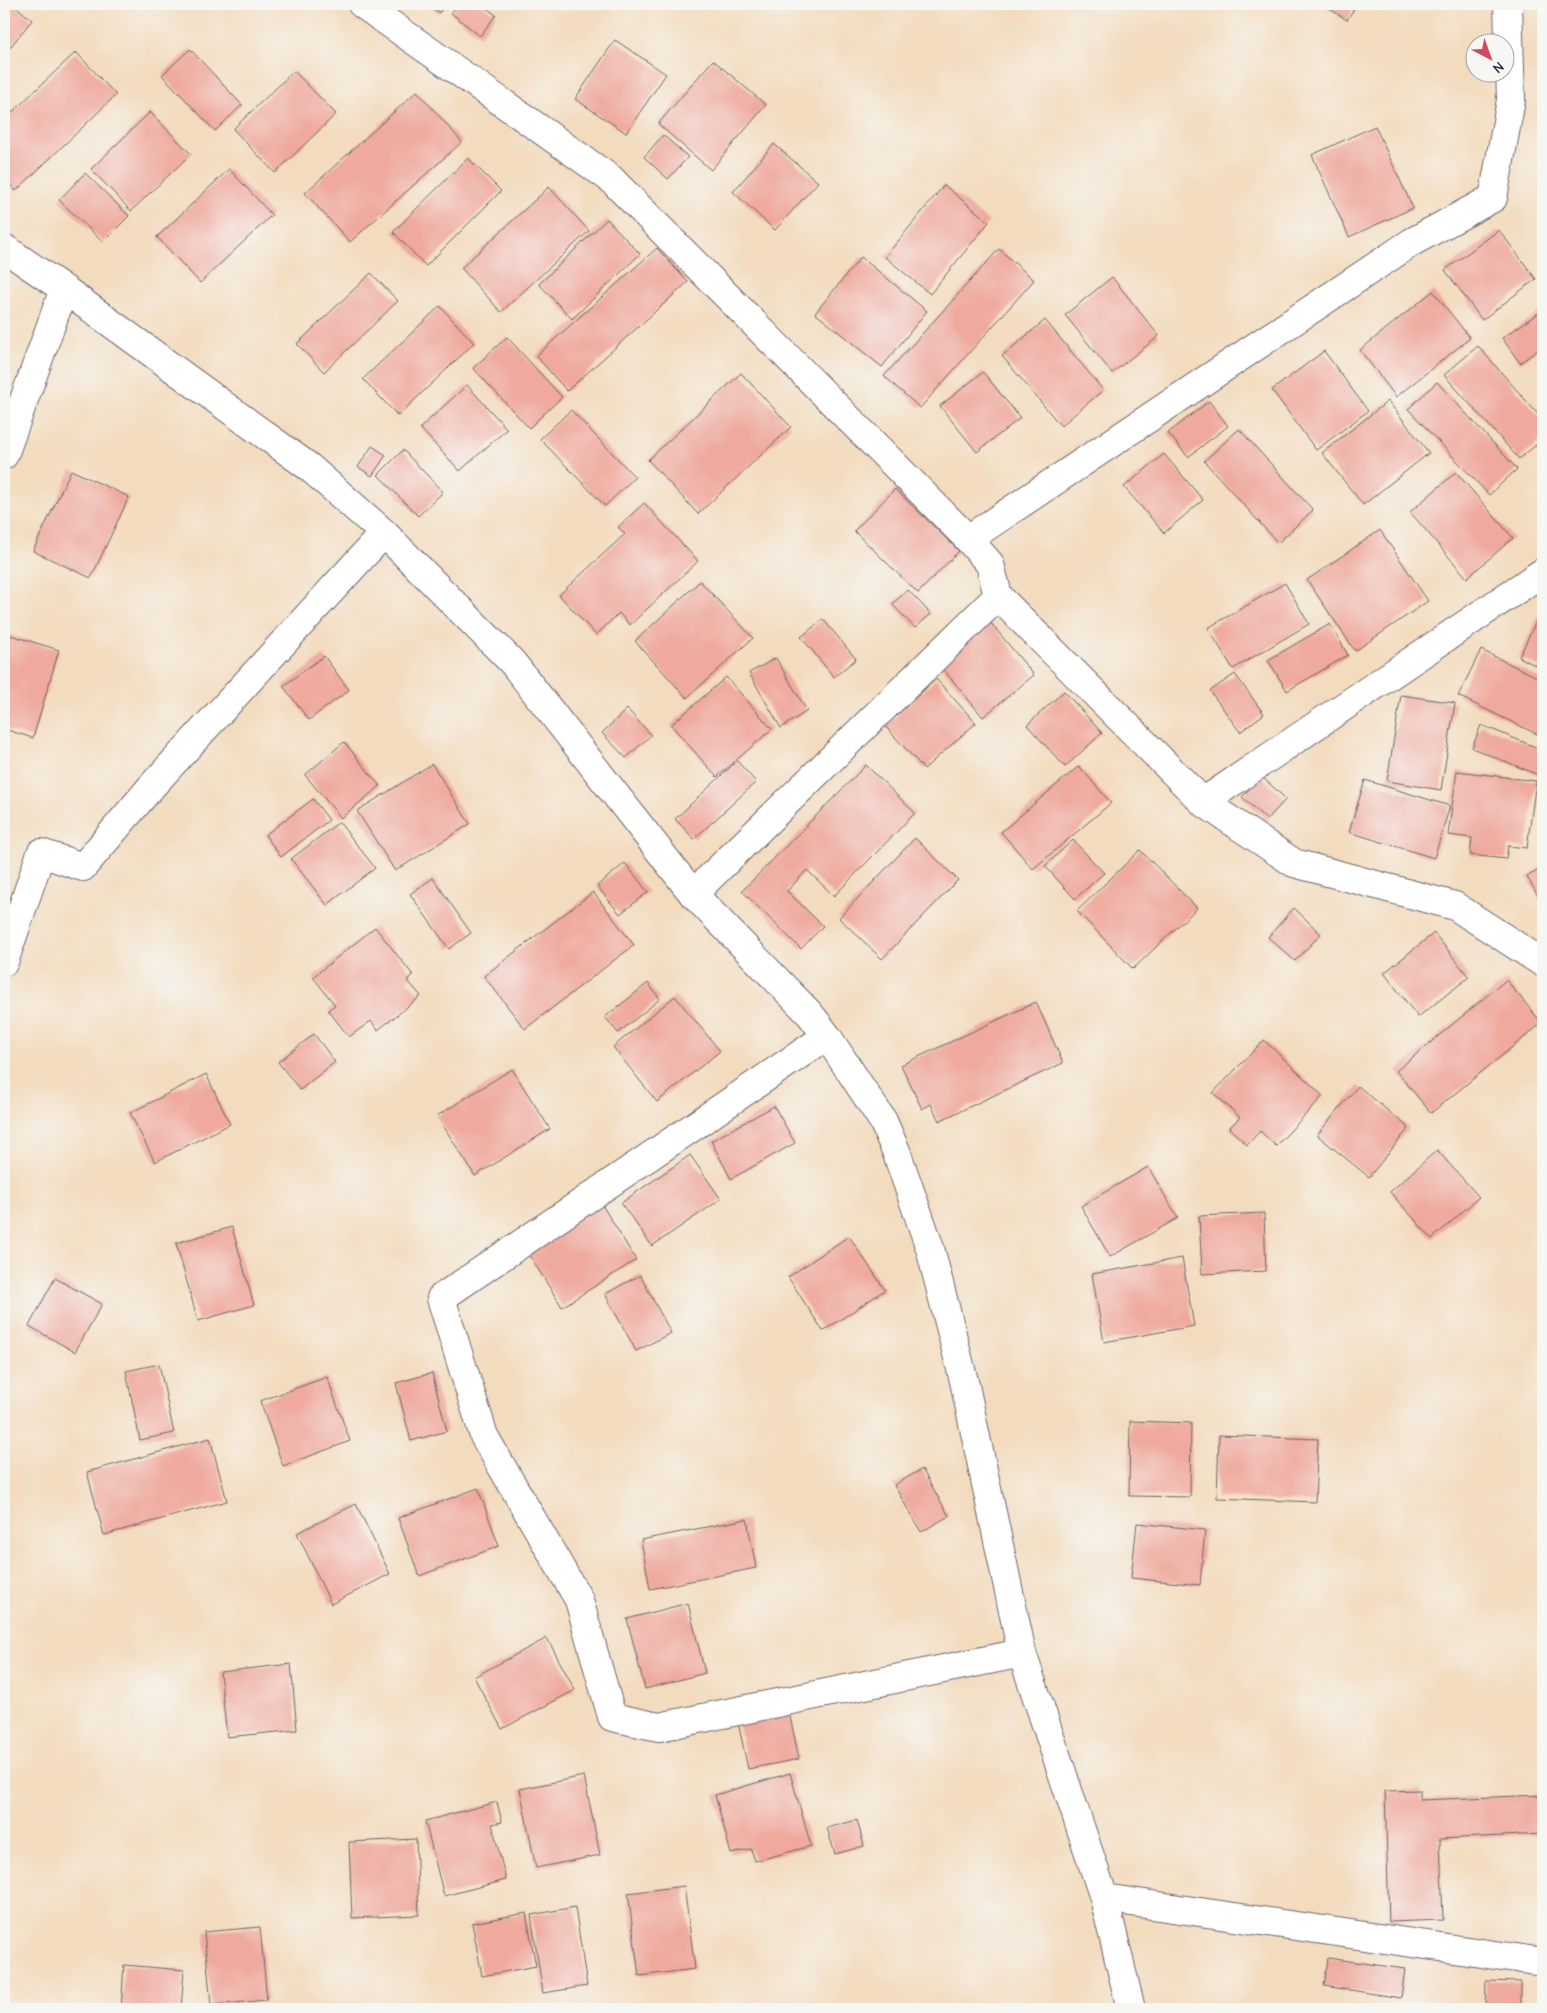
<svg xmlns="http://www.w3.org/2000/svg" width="1547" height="2013" font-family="'Comic Neue',sans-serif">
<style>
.building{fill:#efa99d}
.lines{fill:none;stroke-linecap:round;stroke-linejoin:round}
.minor-casing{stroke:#6b6369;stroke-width:30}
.minor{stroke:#fff;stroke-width:28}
</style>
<rect width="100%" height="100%" fill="#f6f6f2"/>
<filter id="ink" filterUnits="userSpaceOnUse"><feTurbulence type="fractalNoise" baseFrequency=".02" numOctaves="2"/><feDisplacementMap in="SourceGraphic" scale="10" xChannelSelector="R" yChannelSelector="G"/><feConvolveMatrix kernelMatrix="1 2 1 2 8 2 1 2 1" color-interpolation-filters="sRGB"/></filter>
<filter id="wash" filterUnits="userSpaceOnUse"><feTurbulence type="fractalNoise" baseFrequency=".0096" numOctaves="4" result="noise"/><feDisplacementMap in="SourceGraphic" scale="20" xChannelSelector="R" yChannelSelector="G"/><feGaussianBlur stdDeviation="1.12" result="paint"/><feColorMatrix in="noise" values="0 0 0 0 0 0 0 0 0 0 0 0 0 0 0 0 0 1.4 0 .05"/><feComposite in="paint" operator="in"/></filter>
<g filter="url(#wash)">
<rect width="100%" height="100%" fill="#f3dbbe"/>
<g id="blocks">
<path class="building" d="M4 4H13L32 20 4 55Z
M428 4H446L439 13Z
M458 4H481L496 15 480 36 451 13Z
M1322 4H1357L1347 20Z
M615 40 666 74 626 133 575 99Z
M190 49 242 105 215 131 162 75Z
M76 52 116 95 16 191 4 178V120Z
M713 60 766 105 711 170 658 124Z
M294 71 336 114 275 173 233 129Z
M417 91 462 142 350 242 305 193Z
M150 112 191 154 131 211 91 169Z
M1375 126 1413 208 1349 237 1312 155Z
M663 135 688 157 668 179 644 157Z
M774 144 818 182 775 230 733 192Z
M468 158 501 191 426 266 393 232Z
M229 169 272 215 200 283 157 237Z
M85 173 129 216 103 242 59 200Z
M944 185 989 222 930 294 885 257Z
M549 187 589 231 501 312 461 268Z
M607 219 640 254 572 319 539 284Z
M1499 230 1536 279 1482 320 1445 270Z
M657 248 688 282 567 391 536 356Z
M999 249 1034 280 920 408 884 376Z
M861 257 927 311 882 367 815 313Z
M371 273 398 301 324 372 297 344Z
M1112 277 1159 336 1112 373 1065 315Z
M1433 291 1470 338 1396 397 1360 350Z
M440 306 474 343 398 416 363 379Z
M1543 310V346L1520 363 1502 338Z
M1045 320 1103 390 1061 426 1002 356Z
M507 337 562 397 529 428 473 368Z
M1478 346 1543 420V439L1519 459 1444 375Z
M1324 351 1368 411 1316 450 1272 390Z
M983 372 1020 418 977 452 940 406Z
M741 373 791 427 698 514 648 460Z
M1437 382 1517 469 1489 495 1408 409Z
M467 385 507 429 460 471 420 428Z
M1209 401 1228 426 1188 457 1168 433Z
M1388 401 1429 453 1363 505 1322 453Z
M571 410 635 477 605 506 540 439Z
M1239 429 1313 510 1278 543 1204 461Z
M372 446 386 455 372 476 358 467Z
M403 450 443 492 418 516 378 475Z
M1164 454 1203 500 1164 533 1124 487Z
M71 470 129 497 91 578 33 551Z
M1456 472 1513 538 1467 578 1410 512Z
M895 489 959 551 918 593 854 531Z
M644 503 698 561 630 625 619 613 596 635 559 595 625 534 618 527Z
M1380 530 1428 601 1355 651 1307 580Z
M700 581 753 638 687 698 635 641Z
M1285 583 1309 624 1233 669 1208 628Z
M908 590 931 614 915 628 892 604Z
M1543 607V669L1519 657Z
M823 619 856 659 834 677 801 637Z
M989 621 1034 675 983 717 938 663Z
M1330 624 1348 655 1287 691 1268 660Z
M4 633 59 650 33 738 4 729Z
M1481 650 1543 680V737L1458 696Z
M324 656 349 690 309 720 283 686Z
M776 658 807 711 781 728 749 673Z
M1235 674 1264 714 1240 732 1210 691Z
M726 677 772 729 717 777 671 725Z
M936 679 976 723 924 769 885 726Z
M1064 691 1102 733 1065 767 1027 725Z
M1401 695 1455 703 1441 790 1387 781Z
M627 709 651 735 626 758 602 733Z
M1481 725 1543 750 1541 776 1472 748Z
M344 742 380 786 341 818 305 775Z
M737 761 756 782 694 839 675 819Z
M432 764 470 824 395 871 357 811Z
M866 765 915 813 834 896 807 870 787 891 823 926 801 949 742 891Z
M1079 766 1111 803 1033 869 1001 832Z
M1457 771 1536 781 1527 848 1508 846 1506 859 1470 855 1472 838 1448 835Z
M1261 776 1286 799 1267 820 1242 797Z
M1365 780 1450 806 1434 858 1349 832Z
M313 799 329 820 281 857 265 835Z
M339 822 375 868 327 905 291 859Z
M915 838 958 880 882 959 839 918Z
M1073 840 1104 873 1075 899 1045 866Z
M1140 850 1197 908 1133 969 1077 911Z
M625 863 648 892 620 914 597 886Z
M1543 867V904L1527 877Z
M433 878 471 933 449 949 410 894Z
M593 892 634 945 525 1029 484 976Z
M1294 908 1321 934 1295 961 1268 937Z
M375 927 413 975 407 980 421 996 378 1030 371 1021 349 1037 328 1010 335 1005 313 977Z
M1434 933 1469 977 1418 1017 1384 973Z
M1506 980 1542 1023 1431 1113 1396 1071Z
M648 983 660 999 618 1033 605 1017Z
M675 996 720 1051 657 1102 613 1047Z
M1036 1002 1063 1063 939 1121 931 1104 922 1109 901 1065Z
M314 1034 335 1062 300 1090 278 1062Z
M1264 1040 1323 1096 1276 1146 1260 1131 1247 1145 1229 1128 1240 1117 1213 1093Z
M512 1069 550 1129 475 1176 437 1116Z
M206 1074 230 1124 155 1162 130 1113Z
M1358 1086 1409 1128 1369 1177 1317 1135Z
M774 1106 795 1143 731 1179 711 1141Z
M1437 1150 1479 1197 1432 1239 1390 1192Z
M690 1155 721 1199 652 1246 621 1203Z
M1148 1167 1178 1218 1110 1257 1081 1206Z
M599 1200 636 1260 562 1307 524 1247Z
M1264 1213 1266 1271 1202 1274 1199 1216Z
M232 1227 254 1305 198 1321 176 1243Z
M849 1236 885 1290 823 1331 788 1277Z
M1182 1258 1194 1326 1104 1342 1092 1274Z
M640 1275 671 1333 636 1351 605 1294Z
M55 1278 102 1304 75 1352 29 1326Z
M159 1364 174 1433 140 1440 126 1371Z
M432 1373 447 1431 411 1441 396 1383Z
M327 1377 350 1441 283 1466 260 1401Z
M1130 1421 1191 1423 1190 1497 1129 1496Z
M1219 1435 1318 1439 1315 1502 1217 1498Z
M210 1438 227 1501 104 1535 87 1472Z
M922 1469 949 1516 921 1532 894 1485Z
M478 1488 499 1546 419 1576 398 1518Z
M356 1504 390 1574 331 1604 297 1533Z
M747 1519 756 1568 650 1589 641 1540Z
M1137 1523 1205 1530 1200 1585 1131 1578Z
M688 1603 705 1673 645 1689 627 1619Z
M547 1638 575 1690 502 1729 474 1677Z
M291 1664 297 1730 227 1737 220 1672Z
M789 1712 799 1759 748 1769 738 1722Z
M790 1773 811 1846 755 1861 751 1849 731 1854 715 1795Z
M584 1776 600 1855 536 1868 520 1789Z
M1420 1790V1800L1543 1795V1834L1440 1839 1443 1920 1389 1922 1385 1791Z
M497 1802 502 1822 492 1824 506 1880 444 1896 425 1821Z
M857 1820 864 1846 835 1854 827 1828Z
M416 1839 419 1915 352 1918 349 1842Z
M684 1886 695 1969 639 1976 628 1893Z
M575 1907 587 1986 543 1993 531 1915Z
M526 1913 536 1966 482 1976 472 1923Z
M260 1927 267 2000 211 2005 204 1932Z
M1328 1958 1405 1969 1401 1998 1324 1986Z
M124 1965 184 1970 181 2009H121Z
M1486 1981 1521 1982V2009H1485Z"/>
</g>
</g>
<g filter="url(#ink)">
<use href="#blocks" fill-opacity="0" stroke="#6b6369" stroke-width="1"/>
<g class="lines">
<defs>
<path id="minor" d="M362 4 611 179 968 539 990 564 998 596 693 894
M4 248 64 289 309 467 384 533 512 662 693 894 810 1014 827 1036 883 1121 896 1151 930 1248 964 1381 1022 1653 1104 1898 1131 2009
M4 455 64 289
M968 539 1412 242 1493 198 1511 100 1508 4
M998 596 1203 802 1294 863 1455 906 1543 963
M1203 802 1543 572
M4 962 41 853 83 867 151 787 384 533
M827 1036 441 1298 484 1436 579 1600 612 1717 659 1727 1022 1653
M1104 1898 1543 1962"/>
</defs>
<use href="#minor" class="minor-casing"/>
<use href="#minor" class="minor"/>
</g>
</g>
<rect width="1547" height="2013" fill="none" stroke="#f6f6f2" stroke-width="20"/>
<g transform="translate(1490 58) rotate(139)"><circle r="24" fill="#f6f6f2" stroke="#a1a1a9"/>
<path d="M0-4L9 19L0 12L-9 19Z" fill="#d1495b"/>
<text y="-8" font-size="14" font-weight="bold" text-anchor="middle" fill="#22223b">N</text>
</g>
</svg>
